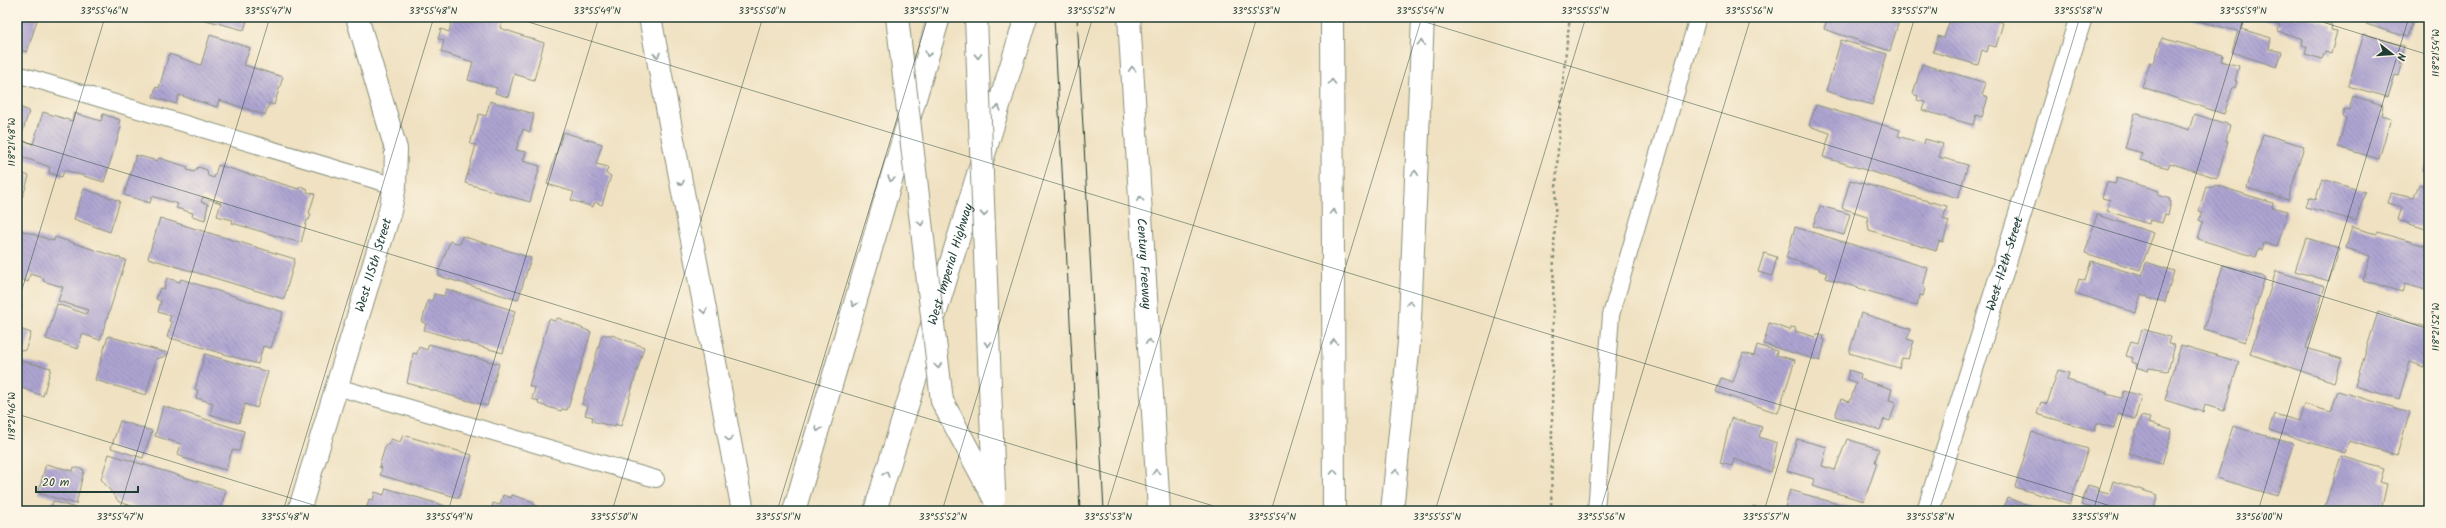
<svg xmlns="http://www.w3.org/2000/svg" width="2446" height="528" font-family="Kalam,sans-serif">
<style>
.building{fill:url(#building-back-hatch)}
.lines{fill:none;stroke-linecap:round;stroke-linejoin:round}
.lane-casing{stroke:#878f7a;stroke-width:18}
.street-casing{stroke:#878f7a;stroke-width:24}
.primary-casing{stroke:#878f7a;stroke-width:24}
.highway-casing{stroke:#878f7a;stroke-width:24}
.path{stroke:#878f7a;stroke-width:2.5;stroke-dasharray:3 3;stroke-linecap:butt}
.lane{stroke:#fff;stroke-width:16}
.street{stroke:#fff;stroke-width:22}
.primary{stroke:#fff;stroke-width:22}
.highway{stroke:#fff;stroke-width:22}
.tram{stroke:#1f3d34;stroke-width:1}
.highway-bridge-casing{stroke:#878f7a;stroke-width:24;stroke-linecap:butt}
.highway-bridge{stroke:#fff;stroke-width:22}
.oneway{stroke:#8f9e9a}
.ticks{fill:none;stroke:#1f3d34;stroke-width:1;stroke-opacity:0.45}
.labels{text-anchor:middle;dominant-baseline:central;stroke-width:4;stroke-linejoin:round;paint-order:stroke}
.street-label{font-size:13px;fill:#1f3d34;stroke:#fcf5e5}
.neatline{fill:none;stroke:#1f3d34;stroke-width:1.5}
.ticks-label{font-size:10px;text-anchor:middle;fill:#1f3d34}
</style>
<defs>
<pattern id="building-back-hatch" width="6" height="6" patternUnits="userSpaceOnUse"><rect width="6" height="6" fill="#aea4d2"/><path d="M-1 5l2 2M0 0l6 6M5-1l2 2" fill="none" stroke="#8d87ab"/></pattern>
</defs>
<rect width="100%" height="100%" fill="#fcf5e5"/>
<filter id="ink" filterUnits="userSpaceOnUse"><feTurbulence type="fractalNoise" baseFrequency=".025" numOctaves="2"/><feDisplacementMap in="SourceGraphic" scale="8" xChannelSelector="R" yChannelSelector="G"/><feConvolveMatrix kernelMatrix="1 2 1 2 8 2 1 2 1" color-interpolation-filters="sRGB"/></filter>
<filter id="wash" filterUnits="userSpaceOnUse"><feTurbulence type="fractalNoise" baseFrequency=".012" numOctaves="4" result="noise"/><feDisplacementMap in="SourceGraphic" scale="16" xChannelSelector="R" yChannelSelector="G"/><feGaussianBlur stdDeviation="0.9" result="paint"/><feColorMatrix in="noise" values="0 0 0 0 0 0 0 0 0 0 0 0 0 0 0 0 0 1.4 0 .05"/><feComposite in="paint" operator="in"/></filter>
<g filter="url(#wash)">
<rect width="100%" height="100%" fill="#efe1c1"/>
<g id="blocks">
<path class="building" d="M17 17H38L27 52 17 49Z
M194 17H248L244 30Z
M453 17H503L500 28 544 43 534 80 514 74 508 97 495 93 497 88 468 80 473 62 441 52 444 40 438 39 441 29 449 32Z
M1835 17H1900L1890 51 1824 29 1827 20 1833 22Z
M1951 17H1985L2003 23 1996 47 1989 45 1987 52 1982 50 1978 65 1933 52 1938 36 1944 38Z
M2182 17H2245L2241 29 2271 38 2269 49 2282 52 2277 67 2232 52 2238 31Z
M2266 17H2306L2332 25 2331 30 2337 31 2331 54 2325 52 2322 59 2305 54 2307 47 2302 45 2303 39 2278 31 2280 25 2265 20Z
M2368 17H2414L2407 37 2366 24Z
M2364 34 2404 46 2399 64 2402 65 2399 76 2395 75 2388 97 2348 86Z
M210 35 250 48 244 65 283 77 274 105 269 103 265 115 219 100 217 107 179 95 176 104 153 97 156 87 159 88 169 54 201 65Z
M2162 38 2223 55 2221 61 2239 66 2235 81H2237L2235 88 2233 87 2224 114 2142 87 2150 62 2154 63Z
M1841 40 1887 54 1872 105 1826 91Z
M1922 64 1986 83 1982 95 1988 97 1982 117 1976 115 1973 125 1922 110 1925 102 1917 100 1918 96 1913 94Z
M2353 96 2383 105 2381 115 2391 118 2379 159 2338 147 2346 118 2342 116 2344 109 2349 110Z
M490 101 534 114 530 132 523 129 516 150 526 152 523 161 540 166 530 202 465 183 476 145 470 144 479 114 486 116Z
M1816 105 1900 130 1898 136 1924 144 1925 139 1943 144 1939 157 1968 165 1958 198 1823 157 1830 133 1809 126Z
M17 106 29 111 20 140 33 144 43 112 72 121 74 113 101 121 103 114 120 120 118 126 121 127 104 182 64 170 62 177 49 173 50 167 17 155Z
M2135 113 2189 130 2194 114 2230 125 2226 141H2228L2217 178 2170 163 2168 168 2140 160 2142 153 2125 148Z
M563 132 602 144 596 164 608 167 606 174 611 176 602 205 595 202 593 207 571 200 574 192 547 184Z
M2263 134 2304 146 2288 200 2247 188Z
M2429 150V173L2423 171Z
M136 155 157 161 159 158 188 167 187 170 194 172 198 167 207 170 208 176 214 178 218 165 299 189 300 186 308 189 307 192 315 194 309 213 311 214 309 220H307L301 243 232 223 233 220 217 216 221 203 203 197 201 202 208 204 205 220 192 216 193 213 176 208 178 204 152 196 150 203 124 195Z
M17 172 29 176 23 196 17 194Z
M2117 178 2159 191 2158 195 2170 199 2169 201 2171 202 2168 215 2165 214 2162 223 2150 220 2149 224 2107 211 2110 200 2102 198 2107 182 2115 184Z
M2322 179 2365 192 2356 221 2306 207 2309 197 2316 199Z
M1850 180 1947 206 1943 219 1949 221 1943 242 1939 241 1936 251 1869 230 1867 216 1842 208Z
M2419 184 2429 187V230L2397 220 2401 207 2388 203 2391 193 2414 198Z
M2215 185 2273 203 2272 207 2288 211 2277 247 2264 243 2262 250 2259 248 2256 257 2198 239 2203 222 2199 220 2202 212 2199 211 2206 186 2214 187Z
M84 189 120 201 110 232 74 219Z
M1820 206 1850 214 1844 235 1813 226Z
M2097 215 2154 233 2140 270 2085 253Z
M160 218 295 259 284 299 148 258Z
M1795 227 1928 268 1923 287 1925 288 1923 296 1920 295 1917 306 1826 278 1827 273 1819 270V268L1786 258Z
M2352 227 2376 234 2377 232 2429 247V291L2405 284 2402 292 2363 280 2370 256 2346 248Z
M17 229 54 241 55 237 126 260 100 340 82 334 78 349 46 339 57 304 86 314 88 310 58 301 63 287 43 281 44 278 30 274 28 282 17 278Z
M462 236 531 258 518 300 439 276V270L450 241 460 244Z
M2306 238 2340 248 2329 281 2295 271Z
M1764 253 1777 257 1772 276 1758 272Z
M2091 261 2142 276 2146 262 2174 271 2165 302 2148 298V297L2141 294 2136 313 2075 293 2079 279 2085 281Z
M2223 265 2265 277 2245 342 2204 329Z
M2276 271 2325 286 2306 348 2342 359 2334 382 2250 354Z
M167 278 180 282 181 279 283 312 271 348 263 346 258 364 167 337 172 322 169 321 171 316 158 312 161 301 156 299 160 288 164 289Z
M446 289 515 311 503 353 424 330 426 324 422 322 428 300 432 301 434 294 444 296Z
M17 304 22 305 17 321Z
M2378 312 2429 328V350L2424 367 2410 362 2399 399 2355 386Z
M1861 313 1911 329 1907 339 1914 341 1908 359 1902 358 1899 368 1849 353Z
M558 318 591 332 569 405 567 410 562 409 561 411 538 404 539 401 532 399 535 388 529 386 549 319 554 321Z
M1769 323 1790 330 1791 327 1796 328 1795 331 1815 337 1816 334 1824 336 1823 339 1825 340 1820 361 1764 344Z
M17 328 31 333 25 351 17 349Z
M2142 329 2170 337 2168 344 2175 345 2168 371 2149 368 2148 371 2136 367 2137 364 2132 362 2133 358 2126 356 2131 341 2138 343Z
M602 335H612L644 347 621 426 615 424V427L592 421 593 417 585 415 588 406 582 404Z
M108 336 167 353 166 356 156 359 146 395 95 380Z
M429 344 499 364 487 406 407 383 413 353 417 354 419 347 427 350Z
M1757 345 1777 351 1776 355 1795 360 1778 413 1716 392 1721 378 1733 382 1743 353 1754 356Z
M2181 345 2239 362 2224 411 2205 405 2203 412 2165 400Z
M205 354 268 372 257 408 245 404 239 423 210 414 213 403 196 398 198 390 195 389Z
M17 360 51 368 43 396 17 386Z
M1849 370 1861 374 1860 379 1892 389 1889 400 1896 402 1890 421 1884 419 1880 430 1835 416 1841 399 1850 402 1856 383 1847 379Z
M2058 370 2069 373 2067 380 2107 392 2106 394 2122 398 2124 391 2141 396 2135 419 2118 414 2114 428 2097 423 2095 431 2037 414 2041 402 2047 404Z
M2338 391 2410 412 2397 455 2349 441 2345 453 2269 430 2274 414 2299 421 2304 404 2331 412Z
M163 406 244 431 239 451 232 450 226 470 183 458V456L178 454 181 444 155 436Z
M2141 416 2150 418 2148 423 2172 430 2162 464 2129 454Z
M1731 418 1762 427 1759 437 1777 443 1771 472 1734 459 1732 466 1720 463Z
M120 421 152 431 143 458 111 448Z
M2233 426 2293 444 2277 496 2217 478Z
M2032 432 2088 449 2070 504 2015 487Z
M403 435 472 455 459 498 380 475 382 468 379 467 386 444 389 445 391 439 400 442Z
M1797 439 1827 447 1822 466 1835 470 1847 439 1879 449 1875 462 1877 463 1864 501 1812 486 1814 479 1787 471Z
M109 454 226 490 220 511H149L119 502 101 479Z
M2341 456 2384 469 2380 482 2387 484 2381 511 2324 509Z
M46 464 73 471 74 467 84 470 76 504 38 493Z
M2113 481 2158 495 2153 511H2102L2081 505 2088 485 2098 488 2097 491 2109 494Z
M386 488 455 509V511H366L369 499 373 500 375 492 384 495Z
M1790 490 1859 510 1784 511Z
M503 495 511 498 512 495 534 502V505L537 506 536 511H491L493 503 500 505Z
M2007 498 2047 511H2003Z
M53 501 84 511H50Z
M1753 506 1768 511H1751Z"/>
</g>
</g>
<g filter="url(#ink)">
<use href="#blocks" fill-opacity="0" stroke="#878f7a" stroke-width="1"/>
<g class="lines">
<defs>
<path id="lane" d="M17 74 395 186
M337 387 656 479
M1596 511 1611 315 1698 17"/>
<g id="street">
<path id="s1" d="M299 511 390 211 395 186 396 149 357 17"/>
<path id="s2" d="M1928 511 2081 17"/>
</g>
<g id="primary">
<path d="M794 511 939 17"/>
<path id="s3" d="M875 511 1026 17"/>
</g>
<g id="highway">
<path d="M650 17 743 511"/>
<path id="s4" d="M1129 17 1159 511"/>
<path d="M1332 17 1334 511"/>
<path d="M1392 511 1409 342 1423 17"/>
</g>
</defs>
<use href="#lane" class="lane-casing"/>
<use href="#street" class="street-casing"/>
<use href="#primary" class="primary-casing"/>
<use href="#highway" class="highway-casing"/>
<path class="path" d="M1551 511C1554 346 1549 181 1570 17"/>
<use href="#lane" class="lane"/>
<use href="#street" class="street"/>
<use href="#primary" class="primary"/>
<use href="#highway" class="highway"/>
<path class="tram" d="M1054 17 1080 511
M1077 17 1104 511"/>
<defs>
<path id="highway-bridge" d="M897 17 942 401 994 498
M976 17 994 491"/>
</defs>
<use href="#highway-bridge" class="highway-bridge-casing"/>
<use href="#highway-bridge" class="highway-bridge"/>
</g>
<defs><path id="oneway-chevron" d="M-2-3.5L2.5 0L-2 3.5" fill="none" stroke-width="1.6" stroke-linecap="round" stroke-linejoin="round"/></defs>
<g class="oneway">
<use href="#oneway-chevron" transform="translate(1421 43) rotate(-87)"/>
<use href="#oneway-chevron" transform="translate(928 54) rotate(106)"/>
<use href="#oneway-chevron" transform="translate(657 55) rotate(79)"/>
<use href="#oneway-chevron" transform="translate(978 56) rotate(88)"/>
<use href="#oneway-chevron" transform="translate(1132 69) rotate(-93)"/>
<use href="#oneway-chevron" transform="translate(1332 82) rotate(-90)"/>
<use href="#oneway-chevron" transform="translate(998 108) rotate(-73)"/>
<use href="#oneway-chevron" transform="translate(1415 173) rotate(-87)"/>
<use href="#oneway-chevron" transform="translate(891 179) rotate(106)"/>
<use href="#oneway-chevron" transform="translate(681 183) rotate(79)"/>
<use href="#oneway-chevron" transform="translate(1140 199) rotate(-93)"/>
<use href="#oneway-chevron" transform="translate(1333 212) rotate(-90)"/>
<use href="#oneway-chevron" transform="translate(984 214) rotate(88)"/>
<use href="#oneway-chevron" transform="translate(921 223) rotate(83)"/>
<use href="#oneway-chevron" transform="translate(1410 303) rotate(-88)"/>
<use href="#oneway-chevron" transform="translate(854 304) rotate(106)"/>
<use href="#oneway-chevron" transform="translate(704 311) rotate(80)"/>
<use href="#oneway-chevron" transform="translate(1149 342) rotate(-93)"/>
<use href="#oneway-chevron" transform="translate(1334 342) rotate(-90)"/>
<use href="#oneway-chevron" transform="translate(988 344) rotate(88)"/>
<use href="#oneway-chevron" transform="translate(938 366) rotate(83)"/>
<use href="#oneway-chevron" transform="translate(818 429) rotate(106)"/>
<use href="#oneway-chevron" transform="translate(729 439) rotate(79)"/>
<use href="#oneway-chevron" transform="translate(1156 472) rotate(-93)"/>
<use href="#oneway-chevron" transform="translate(1334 472) rotate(-90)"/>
<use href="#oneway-chevron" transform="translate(1396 472) rotate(-84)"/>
<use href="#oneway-chevron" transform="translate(886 474) rotate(-73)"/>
</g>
</g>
<path class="ticks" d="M512 17 2127 511M1409 17 2429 329M2306 17 2429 55M17 140 1230 511M17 306 105 17M17 414 333 511M119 511 270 17M283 511 434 17M448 511 599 17M612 511 763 17M777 511 928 17M942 511 1093 17M1106 511 1257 17M1271 511 1422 17M1435 511 1586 17M1600 511 1751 17M1764 511 1915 17M1929 511 2080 17M2093 511 2244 17M2258 511 2409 17M2422 511 2429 489"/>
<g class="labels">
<g class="street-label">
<text stroke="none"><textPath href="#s3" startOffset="258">West Imperial Highway</textPath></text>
<text stroke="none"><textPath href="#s4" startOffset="247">Century Freeway</textPath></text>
<text stroke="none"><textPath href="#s2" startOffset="259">West 112th Street</textPath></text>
<text stroke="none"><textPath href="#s1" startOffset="257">West 115th Street</textPath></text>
</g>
</g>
<rect width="2446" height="528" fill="none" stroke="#fcf5e5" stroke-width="44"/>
<g transform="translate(2392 54) rotate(107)" stroke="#fcf5e5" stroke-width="3" paint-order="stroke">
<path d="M0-3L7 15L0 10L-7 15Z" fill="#1f3d34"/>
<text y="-6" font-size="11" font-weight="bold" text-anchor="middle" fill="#1f3d34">N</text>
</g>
<path d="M36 486v6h102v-6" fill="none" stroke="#1f3d34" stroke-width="2"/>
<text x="42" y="486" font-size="12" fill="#1f3d34" stroke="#fcf5e5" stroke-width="3" paint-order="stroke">20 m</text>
<rect x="22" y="22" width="2402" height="484" class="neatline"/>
<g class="ticks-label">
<text x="104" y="14">33°55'46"N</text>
<text x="268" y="14">33°55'47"N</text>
<text x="433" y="14">33°55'48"N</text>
<text x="597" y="14">33°55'49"N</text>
<text x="762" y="14">33°55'50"N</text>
<text x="926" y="14">33°55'51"N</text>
<text x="1091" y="14">33°55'52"N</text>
<text x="1256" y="14">33°55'53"N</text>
<text x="1420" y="14">33°55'54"N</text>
<text x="1585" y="14">33°55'55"N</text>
<text x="1749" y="14">33°55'56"N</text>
<text x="1914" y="14">33°55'57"N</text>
<text x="2078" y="14">33°55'58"N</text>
<text x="2243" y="14">33°55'59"N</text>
<text transform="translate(2435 53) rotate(-90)" y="4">118°21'54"W</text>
<text transform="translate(11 142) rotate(-90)" y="4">118°21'48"W</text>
<text transform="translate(2435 327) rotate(-90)" y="4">118°21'52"W</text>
<text transform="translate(11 416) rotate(-90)" y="4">118°21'46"W</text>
<text x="120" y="520">33°55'47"N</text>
<text x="285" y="520">33°55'48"N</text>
<text x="449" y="520">33°55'49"N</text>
<text x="614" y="520">33°55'50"N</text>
<text x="778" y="520">33°55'51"N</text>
<text x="943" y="520">33°55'52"N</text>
<text x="1108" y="520">33°55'53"N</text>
<text x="1272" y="520">33°55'54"N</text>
<text x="1437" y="520">33°55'55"N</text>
<text x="1601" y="520">33°55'56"N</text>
<text x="1766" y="520">33°55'57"N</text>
<text x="1930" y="520">33°55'58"N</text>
<text x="2095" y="520">33°55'59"N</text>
<text x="2259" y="520">33°56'00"N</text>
</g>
</svg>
